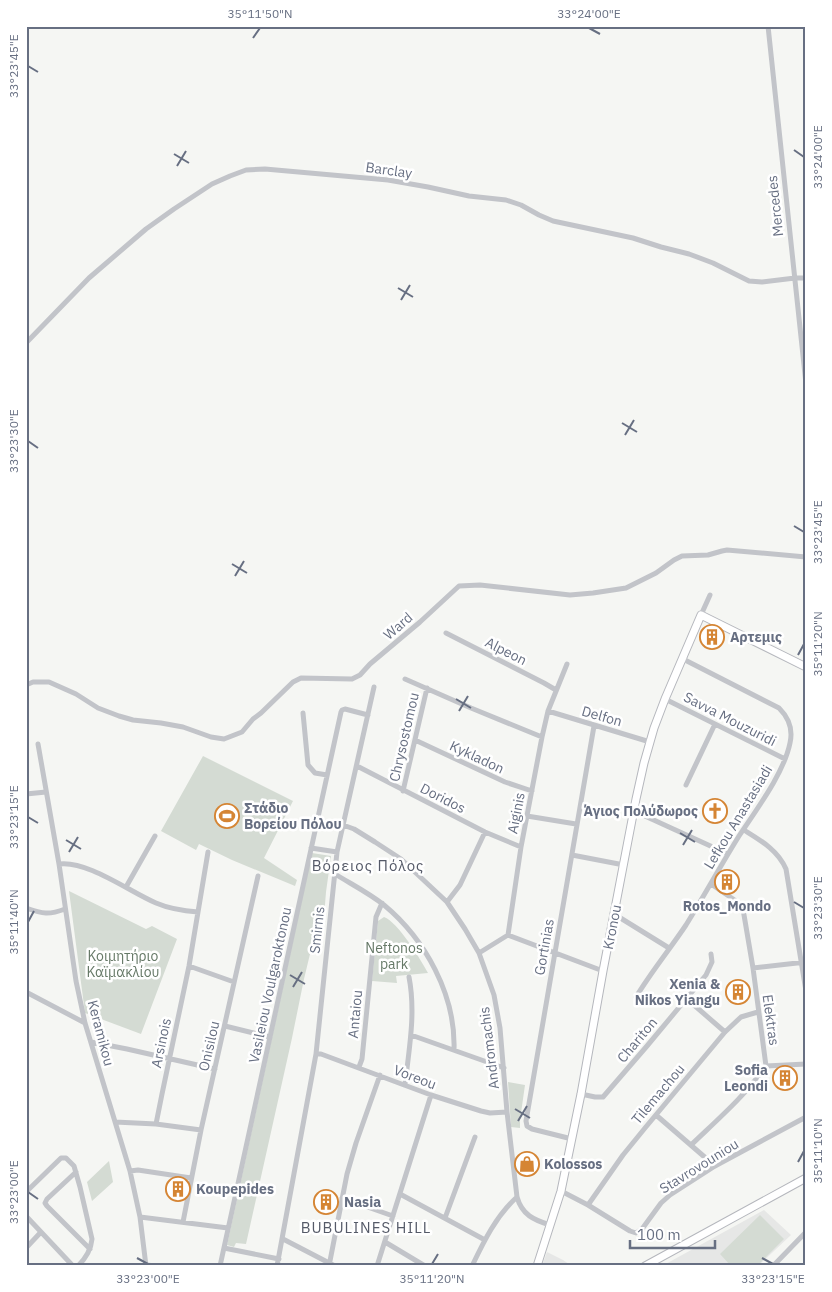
<svg xmlns="http://www.w3.org/2000/svg" width="832" height="1292" font-family="'IBM Plex Sans',sans-serif">
<style>
.built{fill:#e6e7e6}
.green{fill:#d4dbd3}
.lines{fill:none;stroke-linecap:round;stroke-linejoin:round}
.secondary-casing{stroke:#b5b7bd;stroke-width:9}
.street{stroke:#c2c4c9;stroke-width:5}
.secondary{stroke:#fff;stroke-width:7}
.ticks{fill:none;stroke:#676f82;stroke-width:2}
.labels{text-anchor:middle;dominant-baseline:central;stroke-width:5;stroke-linejoin:round;paint-order:stroke}
.street-label{font-size:14px;fill:#676f82;stroke:#fff}
.poi-label{font-size:14px;font-weight:bold;fill:#676f82;stroke:#fff;text-anchor:start}
.park-label{font-size:14px;fill:#667967;stroke:#fff}
.neighbourhood-label{font-size:15px;letter-spacing:1px;fill:#555a68;stroke:#fff}
.neatline{fill:none;stroke:#676f82;stroke-width:2}
.ticks-label{font-size:12px;text-anchor:middle;fill:#676f82}
</style>
<rect width="100%" height="100%" fill="#f5f6f3"/>
<path class="built" d="M764 1210 791 1235 758 1266H662Z
M547 1252 563 1260 572 1266H542Z"/>
<path class="green" d="M203 756 293 801 264 858 297 880 295 886 232 860 199 844 196 850 161 831Z
M312 853 331 856 326 892 323 929H316L304 979 292 1038 246 1244 236 1243 234 1247 227 1245Z
M69 891 146 929 152 926 177 939 141 1034 85 1013Z
M384 917C398 922 421 960 428 973L396 976 397 983 372 981 378 921Z
M508 1082 525 1085 520 1120V1128L511 1127Z
M109 1161 113 1182 92 1201 87 1182Z
M760 1215 784 1239 757 1266H731L720 1254Z"/>
<g class="lines">
<defs>
<path id="secondary" d="M537 1266 561 1191 581 1094 603 971 636 799 644 763 654 728 665 699 701 615 806 667
M645 1266 806 1178"/>
</defs>
<use href="#secondary" class="secondary-casing"/>
<path class="street" d="M768 26 806 384
M26 343 89 278 146 229 174 209 212 184 230 176 246 170 265 169 388 180 428 187 469 196 506 200 521 205 539 215 553 221 633 238 661 247 689 254 713 263 749 281 762 282 795 278H806
M701 615 710 595
M446 633 544 683 556 690
M405 679 471 708 542 737
M26 685 33 682H49L76 694 98 708 119 716 133 720 161 723 183 727 211 737 224 739 242 732 253 719 261 713 293 682 301 678 352 679 360 675 370 664 420 622 459 586 480 585 570 595 593 593 626 588 656 573 674 560 682 556 708 555 722 551 727 550 806 557
M665 699 785 759
M548 711 650 742
M303 713 308 765 315 773 327 775
M415 740 505 782 532 791
M38 744 59 864 76 981 85 1023 130 1171 140 1217 146 1266
M357 766 485 832 521 847
M686 785 715 724
M403 791 427 688
M26 794 46 792
M634 811 728 854
M527 816 576 824
M343 825 354 829 375 842 401 859 447 902 465 929 479 953 494 995 500 1028 507 1112 517 1197C522 1215 534 1220 550 1225
M744 830C760 840 778 850 786 869L806 991
M311 848 337 852
M572 855 624 865
M59 864C87 860 130 892 156 903 170 909 184 911 198 912
M335 874C351 884 369 893 384 905 425 939 456 995 454 1050
M126 887 155 836
M447 902 460 885 485 832
M26 908C43 914 49 915 65 909
M614 914 669 948
M508 935 603 971
M479 953 508 935 521 847 542 737 548 711 567 664
M189 966 234 982
M753 968 806 962
M26 992 85 1023
M636 997C651 972 670 949 686 925 704 896 721 865 739 836 756 810 784 773 790 743 793 730 789 718 779 708L683 659
M687 999 725 1032
M225 1026 270 1037
M411 1035 504 1068
M91 1042 127 1049 215 1069
M316 1054H321L431 1095 481 1111 490 1113 507 1112
M766 1066 806 1064
M359 1067 362 1059 376 917 382 903
M405 1085C409 1049 416 1013 409 977
M581 1094 595 1097H603L647 1046 706 975 712 962 711 954
M656 1115 715 1166
M115 1122 156 1124 201 1130
M156 1124 162 1094 189 966 208 852
M572 1139 532 1129 527 1126 526 1121 594 726
M691 1145C717 1120 745 1096 766 1066L753 968 743 909 736 901 711 884
M130 1171 138 1170 191 1178
M76 1172 47 1199 45 1203 47 1206 90 1249
M561 1191 588 1205 630 1231 636 1233 642 1229 661 1203 670 1195 715 1166 806 1117
M26 1192 61 1158H66L74 1166 80 1187 92 1239C91 1250 86 1258 78 1266
M400 1194 485 1240
M342 1198 393 1216
M588 1205 623 1155 645 1128 725 1032 741 1017 758 1012
M26 1216 73 1266
M140 1217 228 1228
M445 1218 475 1137
M183 1222 201 1130 258 876
M283 1239 335 1266
M385 1242 425 1266
M26 1248 41 1232
M224 1248 279 1259
M146 1265 156 1266
M220 1266 341 712 342 710 345 709 368 715
M277 1266 316 1054 337 852 374 687
M329 1266 347 1174 356 1143 380 1075
M377 1266 431 1095
M472 1266C484 1241 496 1216 517 1197
M773 1266 806 1232"/>
<use href="#secondary" class="secondary"/>
</g>
<path class="ticks" d="M589 28 600 34M253 38 260 28M28 66 38 72M794 150 804 157M174 154 189 163M177 166 186 151M398 288 413 297M401 300 410 285M622 423 637 432M625 435 634 420M28 441 38 448M794 526 804 532M232 564 247 573M235 576 244 561M798 655 804 644M456 699 471 708M459 711 468 696M28 817 38 823M680 833 695 842M66 840 81 849M683 845 692 830M69 852 78 837M794 902 804 908M28 922 34 911M290 975 305 984M293 987 302 972M515 1109 530 1118M518 1121 527 1106M798 1162 804 1151M28 1192 38 1199M137 1258 148 1264M762 1258 773 1264M432 1264 438 1254"/>
<defs>
<symbol id="building-ring" viewBox="-11 -11 22 22"><circle r="9.5" fill="#fff" stroke="#d58534" stroke-width="1.5"/><path d="M-4-6H4V6H1V3H-1V6H-4ZM-2.5-4.3h1.7v1.8h-1.7ZM.8-4.3h1.7v1.8H.8ZM-2.5-1h1.7V.8h-1.7ZM.8-1h1.7V.8H.8Z" fill="#d58534"/></symbol>
<symbol id="church-ring" viewBox="-11 -11 22 22"><circle r="9.5" fill="#fff" stroke="#d58534" stroke-width="1.5"/><path d="M-1.2-6h2.4v3.5h3.3v2.4h-3.3V6h-2.4V-.1h-3.3v-2.4h3.3Z" fill="#d58534"/></symbol>
<symbol id="stadium-ring" viewBox="-11 -11 22 22"><circle r="9.5" fill="#fff" stroke="#d58534" stroke-width="1.5"/><path d="M0-5a6.5 5 0 1 0 0 10a6.5 5 0 1 0 0-10ZM-3.5-1.8h7v3.6h-7Z" fill="#d58534"/></symbol>
<symbol id="shop-ring" viewBox="-11 -11 22 22"><circle r="9.5" fill="#fff" stroke="#d58534" stroke-width="1.5"/><path d="M-5-2.5h2.3a2.7 3.5 0 0 1 5.4 0H5L5.5 6h-11ZM-1.5-2.5h3a1.5 2.3 0 0 0-3 0Z" fill="#d58534"/></symbol>
</defs>
<g fill-rule="evenodd">
<use href="#building-ring" x="698" y="623" width="28" height="28"/>
<use href="#church-ring" x="701" y="797" width="28" height="28"/>
<use href="#stadium-ring" x="213" y="802" width="28" height="28"/>
<use href="#building-ring" x="713" y="868" width="28" height="28"/>
<use href="#building-ring" x="724" y="978" width="28" height="28"/>
<use href="#building-ring" x="771" y="1064" width="28" height="28"/>
<use href="#shop-ring" x="513" y="1150" width="28" height="28"/>
<use href="#building-ring" x="164" y="1175" width="28" height="28"/>
<use href="#building-ring" x="312" y="1188" width="28" height="28"/>
</g>
<g class="labels">
<g class="street-label">
<text transform="translate(389 170) rotate(8)">Barclay</text>
<text transform="translate(775 206) rotate(-96)">Mercedes</text>
<text transform="translate(398 626) rotate(-41)">Ward</text>
<text transform="translate(506 651) rotate(27)">Alpeon</text>
<text transform="translate(602 716) rotate(16)">Delfon</text>
<text transform="translate(730 719) rotate(27)">Savva Mouzuridi</text>
<text transform="translate(404 737) rotate(-77)">Chrysostomou</text>
<text transform="translate(477 757) rotate(25)">Kykladon</text>
<text transform="translate(443 798) rotate(27)">Doridos</text>
<text transform="translate(516 813) rotate(-79)">Aiginis</text>
<text transform="translate(738 817) rotate(-59)">Lefkou Anastasiadi</text>
<text transform="translate(612 927) rotate(-79)">Kronou</text>
<text transform="translate(317 930) rotate(-84)">Smirnis</text>
<text transform="translate(544 947) rotate(-80)">Gortinias</text>
<text transform="translate(270 985) rotate(-78)">Vasileiou Voulgaroktonou</text>
<text transform="translate(355 1014) rotate(-85)">Antaiou</text>
<text transform="translate(771 1020) rotate(82)">Elektras</text>
<text transform="translate(101 1033) rotate(75)">Keramikou</text>
<text transform="translate(637 1040) rotate(-50)">Chariton</text>
<text transform="translate(161 1043) rotate(-78)">Arsinois</text>
<text transform="translate(209 1046) rotate(-77)">Onisilou</text>
<text transform="translate(489 1048) rotate(-97)">Andromachis</text>
<text transform="translate(415 1077) rotate(21)">Voreou</text>
<text transform="translate(658 1094) rotate(-50)">Tilemachou</text>
<text transform="translate(699 1166) rotate(-32)">Stavrovouniou</text>
</g>
<g class="poi-label">
<text x="730" y="637">Αρτεμις</text>
<text x="244" y="808">Στάδιο<tspan x="244" dy="16">Βορείου Πόλου</tspan></text>
<text x="698" y="811" text-anchor="end">Άγιος Πολύδωρος</text>
<text x="727" y="906" text-anchor="middle">Rotos_Mondo</text>
<text x="720" y="984" text-anchor="end">Xenia &amp;<tspan x="720" dy="16">Nikos Yiangu</tspan></text>
<text x="768" y="1070" text-anchor="end">Sofia<tspan x="768" dy="16">Leondi</tspan></text>
<text x="544" y="1164">Kolossos</text>
<text x="196" y="1189">Koupepides</text>
<text x="344" y="1202">Nasia</text>
</g>
<g class="park-label">
<text x="394" y="948">Neftonos<tspan x="394" dy="16">park</tspan></text>
<text x="123" y="956">Κοιμητήριο<tspan x="123" dy="16">Καϊμακλίου</tspan></text>
</g>
<g class="neighbourhood-label">
<text x="368" y="865">Βόρειος Πόλος</text>
<text x="366" y="1227">BUBULINES HILL</text>
</g>
</g>
<rect width="832" height="1292" fill="none" stroke="#ffffff" stroke-width="55"/>
<path d="M630 1240v8h85v-8" fill="none" stroke="#676f82" stroke-width="2.5"/>
<text x="637" y="1240" font-size="15" fill="#676f82" stroke="#ffffff" stroke-width="4" paint-order="stroke">100 m</text>
<rect x="28" y="28" width="776" height="1236" class="neatline"/>
<g class="ticks-label">
<text x="260" y="18">35°11'50"N</text>
<text x="589" y="18">33°24'00"E</text>
<text transform="translate(14 66) rotate(-90)" y="4">33°23'45"E</text>
<text transform="translate(818 157) rotate(-90)" y="4">33°24'00"E</text>
<text transform="translate(14 441) rotate(-90)" y="4">33°23'30"E</text>
<text transform="translate(818 532) rotate(-90)" y="4">33°23'45"E</text>
<text transform="translate(818 644) rotate(-90)" y="4">35°11'20"N</text>
<text transform="translate(14 817) rotate(-90)" y="4">33°23'15"E</text>
<text transform="translate(818 908) rotate(-90)" y="4">33°23'30"E</text>
<text transform="translate(14 922) rotate(-90)" y="4">35°11'40"N</text>
<text transform="translate(818 1151) rotate(-90)" y="4">35°11'10"N</text>
<text transform="translate(14 1192) rotate(-90)" y="4">33°23'00"E</text>
<text x="148" y="1283">33°23'00"E</text>
<text x="432" y="1283">35°11'20"N</text>
<text x="773" y="1283">33°23'15"E</text>
</g>
</svg>
